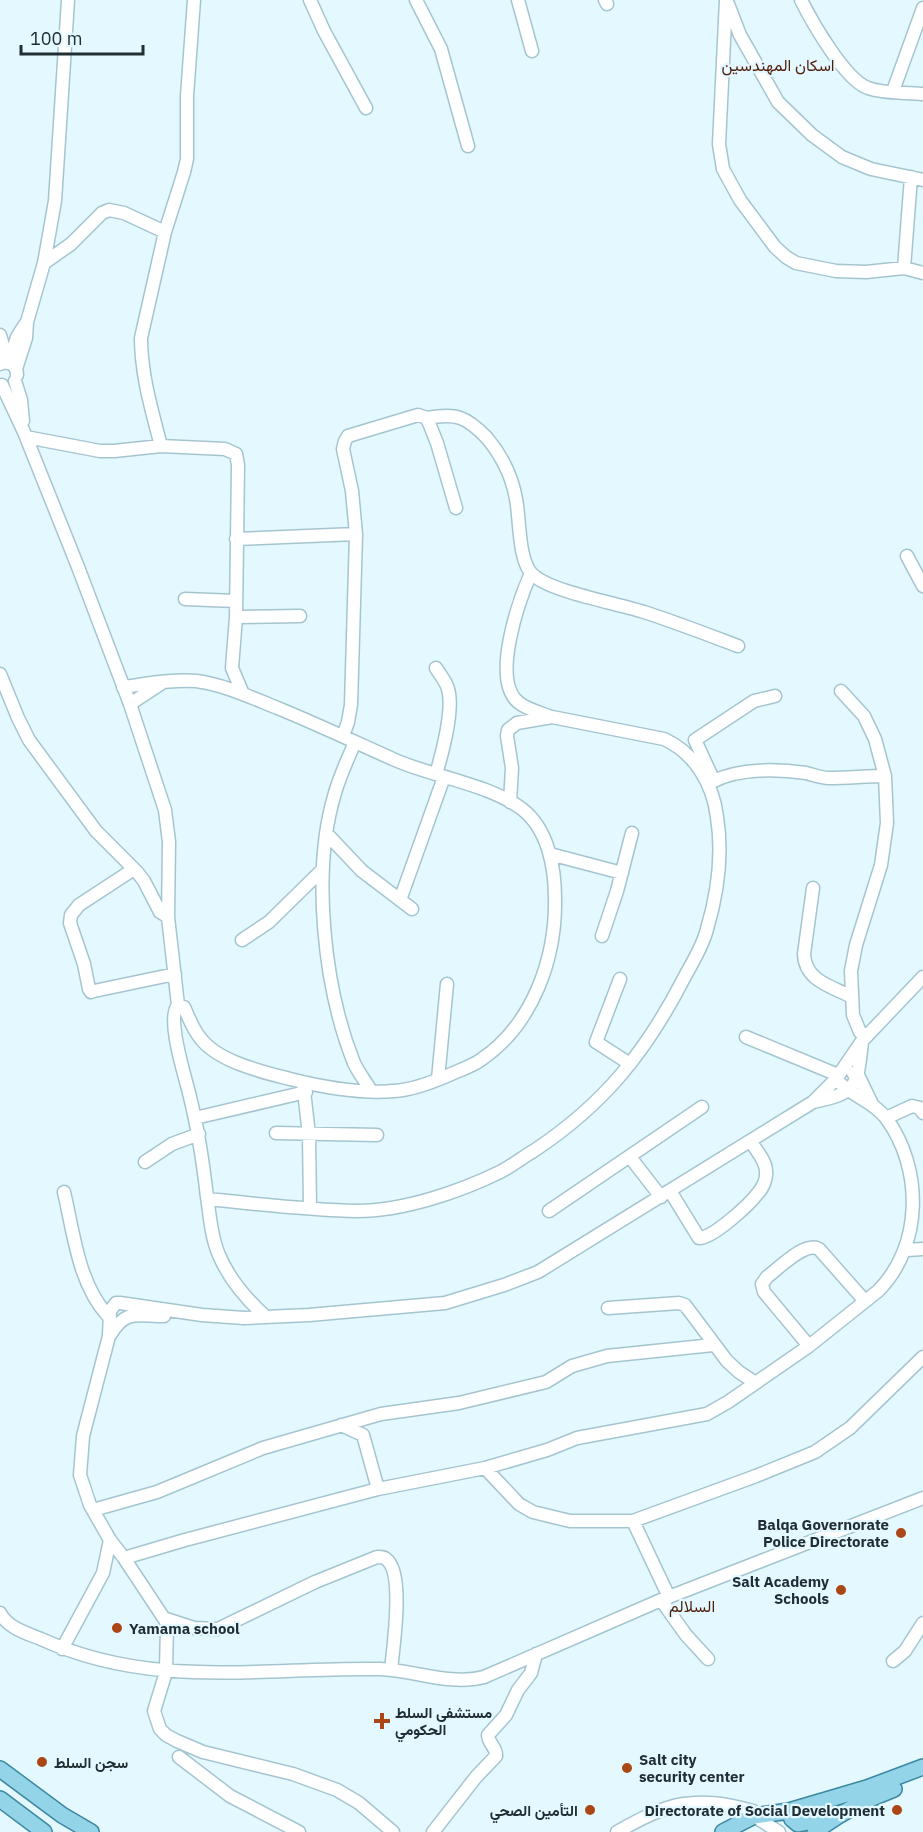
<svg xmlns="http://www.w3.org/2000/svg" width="923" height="1832" font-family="'IBM Plex Sans',Vazirmatn,sans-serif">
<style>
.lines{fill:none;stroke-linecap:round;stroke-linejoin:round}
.minor-casing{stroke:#a4c5d0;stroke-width:15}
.major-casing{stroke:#3c88a0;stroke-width:18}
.minor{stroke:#fff;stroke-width:12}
.major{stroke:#93d4e9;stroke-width:15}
.poi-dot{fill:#ab4617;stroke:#e4f8ff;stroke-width:2}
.labels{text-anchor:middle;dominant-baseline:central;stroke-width:4.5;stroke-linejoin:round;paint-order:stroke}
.poi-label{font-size:15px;font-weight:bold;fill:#212e33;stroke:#e4f8ff;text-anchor:end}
.neighbourhood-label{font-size:16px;fill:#4f1e09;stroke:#e4f8ff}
</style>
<rect width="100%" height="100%" fill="#e4f8ff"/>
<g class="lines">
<defs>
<path id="minor" d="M310 0 324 31 366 108
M416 0 441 49 468 146
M518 0 532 51
M605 0 607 4
M726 0 719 144 723 169 740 200 775 247 786 257 796 263 836 271 866 272 904 268 923 273
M801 0C812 22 845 80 868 88 884 94 906 92 923 94
M728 4 740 35 778 102 812 135 842 157 871 169 923 180
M893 91 923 8
M44 263 71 244 102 213 109 210 124 213 165 232
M904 268 911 177
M0 335 8 363
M9 363 17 337 26 323
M0 364C9 360 17 365 17 375
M16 369 26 338 27 322 44 263 55 201 68 0
M15 381 21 400 23 421
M2 385 24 432 78 567 130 704 165 810 169 842 168 917 178 1005C166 1018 185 1076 189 1093 198 1128 203 1162 207 1197 210 1216 211 1237 219 1255 229 1279 246 1299 266 1317
M427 418C456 413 466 416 487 438 502 456 512 476 516 499 520 518 518 560 532 574 550 592 617 603 644 612 675 622 706 634 738 646
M26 437 100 451H114L161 446 225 449 236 454 238 465 236 617 232 668 243 694
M161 446C152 411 141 375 141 338L165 232 184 172 187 159V96L194 0
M236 539 356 534
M907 556 923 586
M531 573C519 600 491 679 518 702 526 709 541 713 551 717
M185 599 236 601
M236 617 300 616
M436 668C440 675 446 681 448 689 454 709 442 754 436 774
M0 674 18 718 29 740 96 831 137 872 144 881 160 912 168 917
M123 687C147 684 172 679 196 681 226 685 252 698 280 709 319 725 357 743 395 760 431 776 491 785 522 809 548 829 555 867 555 899 556 958 533 1024 482 1059 473 1066 460 1070 449 1075 433 1082 412 1090 394 1091 361 1094 322 1087 290 1079 263 1072 219 1062 201 1039 193 1030 189 1018 184 1007L178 1005
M841 691 864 716 875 739 885 776
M130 704 162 683
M343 736 348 722 351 705 356 534 352 491 343 449 345 441 348 436 418 415 427 418 437 443 456 508
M355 742C348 759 340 775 335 793 311 871 324 988 354 1063 358 1072 366 1082 371 1091
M713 779 695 740 754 701 775 696
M714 781C740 768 778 769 806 773 814 775 821 778 829 778 848 778 867 776 885 776L887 823 881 865 856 945 851 971 853 1015 860 1032 867 1036
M326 833 362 871 412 909
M550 854 622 873
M134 869 79 905 71 915 70 923 84 964 89 989 91 992 94 991 175 974
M813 888 804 954C805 981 831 986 852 997
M400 900 444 777
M602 936 617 891 632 833
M242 940 269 922 322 870
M620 979 596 1042 630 1064
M746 1037 838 1075
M853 1073 858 1075 872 1104
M438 1079 447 984
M303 1082 309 1135 310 1207
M813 1102C859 1093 857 1085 862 1042
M195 1118 306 1092
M886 1118 912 1106 920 1108 923 1113
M276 1133 377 1135
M630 1157 661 1197
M145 1162 172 1144 199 1134
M670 1191 699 1238C713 1238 749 1205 758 1193 763 1188 767 1178 766 1171 766 1161 756 1150 751 1142
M64 1192C74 1234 78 1283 108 1316
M208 1199C257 1204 307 1210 357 1211 403 1211 459 1192 500 1172 512 1166 523 1157 535 1150 604 1104 646 1052 684 978 692 963 703 946 707 929 718 892 723 855 717 817 713 784 695 753 664 739L552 717 517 723 508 730 507 736 512 768 510 802
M549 1211 702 1107
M907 1250 923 1249
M608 1308 679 1303 685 1305 727 1361 739 1372 754 1382
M110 1335C126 1309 136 1316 164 1316
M809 1346 764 1292 762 1284 767 1277C779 1268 805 1241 819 1249L864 1300
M341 1425 363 1435 378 1489
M485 1468 519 1504 533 1512 570 1521H633L756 1476 815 1452 850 1428 923 1357
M93 1510 157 1492 263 1448 381 1414 459 1403 546 1382 572 1366 607 1356 713 1345
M633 1521 669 1597
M124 1558 185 1540 378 1489 485 1468 547 1450 577 1438 707 1414 728 1402 809 1346 878 1291C923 1246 923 1168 886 1118 872 1100 850 1096 836 1079
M661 1600 686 1635 708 1659
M0 1613C8 1628 26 1633 41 1639 153 1690 262 1667 380 1669 414 1670 450 1686 484 1677L661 1600 923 1498
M166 1619 194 1628 218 1629 315 1582 377 1557C381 1557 384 1557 386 1559 405 1572 393 1648 391 1670
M62 1649 103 1573 110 1540
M893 1661 905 1651 923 1623
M179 1757 230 1796 299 1832
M393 1832 359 1803 337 1790 293 1774 203 1752 177 1741 166 1735 160 1729 154 1711 166 1672 167 1623 124 1558 110 1540 90 1505 80 1475 83 1436 109 1336 110 1311 116 1303H120L202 1315 244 1318 309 1315 445 1303 504 1285 538 1272 813 1102 836 1079 862 1041 923 977
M433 1832 476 1777 496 1756C497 1748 488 1743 488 1735L506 1715 518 1690 531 1673 536 1654
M617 1832C670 1802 693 1795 753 1811L754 1816 779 1832"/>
<path id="major" d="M0 1769 62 1815 91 1832
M0 1799 44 1832
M789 1811 792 1819 798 1824 828 1818
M723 1832 754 1816 789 1811 867 1788 923 1767
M815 1832C839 1813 865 1800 894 1789"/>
</defs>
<use href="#minor" class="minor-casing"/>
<use href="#major" class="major-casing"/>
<use href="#minor" class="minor"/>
<use href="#major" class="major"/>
</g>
<g class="poi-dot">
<circle cx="901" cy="1533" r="6"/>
<circle cx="841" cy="1590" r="6"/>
<circle cx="117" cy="1628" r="6"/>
<path d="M379 1712h6v6h6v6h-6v6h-6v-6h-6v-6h6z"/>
<circle cx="42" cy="1762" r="6"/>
<circle cx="627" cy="1768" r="6"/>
<circle cx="590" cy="1810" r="6"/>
<circle cx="897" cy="1810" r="6"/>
</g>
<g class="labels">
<g class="poi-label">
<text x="889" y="1524">Balqa Governorate<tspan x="889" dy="17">Police Directorate</tspan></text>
<text x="829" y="1581">Salt Academy<tspan x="829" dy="17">Schools</tspan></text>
<text x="129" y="1628" text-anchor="start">Yamama school</text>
<text x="395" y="1712" text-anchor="start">مستشفى السلط<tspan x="395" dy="17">الحكومي</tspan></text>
<text x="639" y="1759" text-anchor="start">Salt city<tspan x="639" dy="17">security center</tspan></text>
<text x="54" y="1762" text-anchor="start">سجن السلط</text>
<text x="578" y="1810">التأمين الصحي</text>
<text x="885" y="1810">Directorate of Social Development</text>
</g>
<g class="neighbourhood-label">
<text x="778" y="65">اسكان المهندسين</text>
<text x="692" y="1606">السلالم</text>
</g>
</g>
<path d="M21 45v9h122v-9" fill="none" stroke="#212e33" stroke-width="3"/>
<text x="30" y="45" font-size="18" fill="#212e33" stroke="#e4f8ff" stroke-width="4.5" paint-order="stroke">100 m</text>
</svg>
